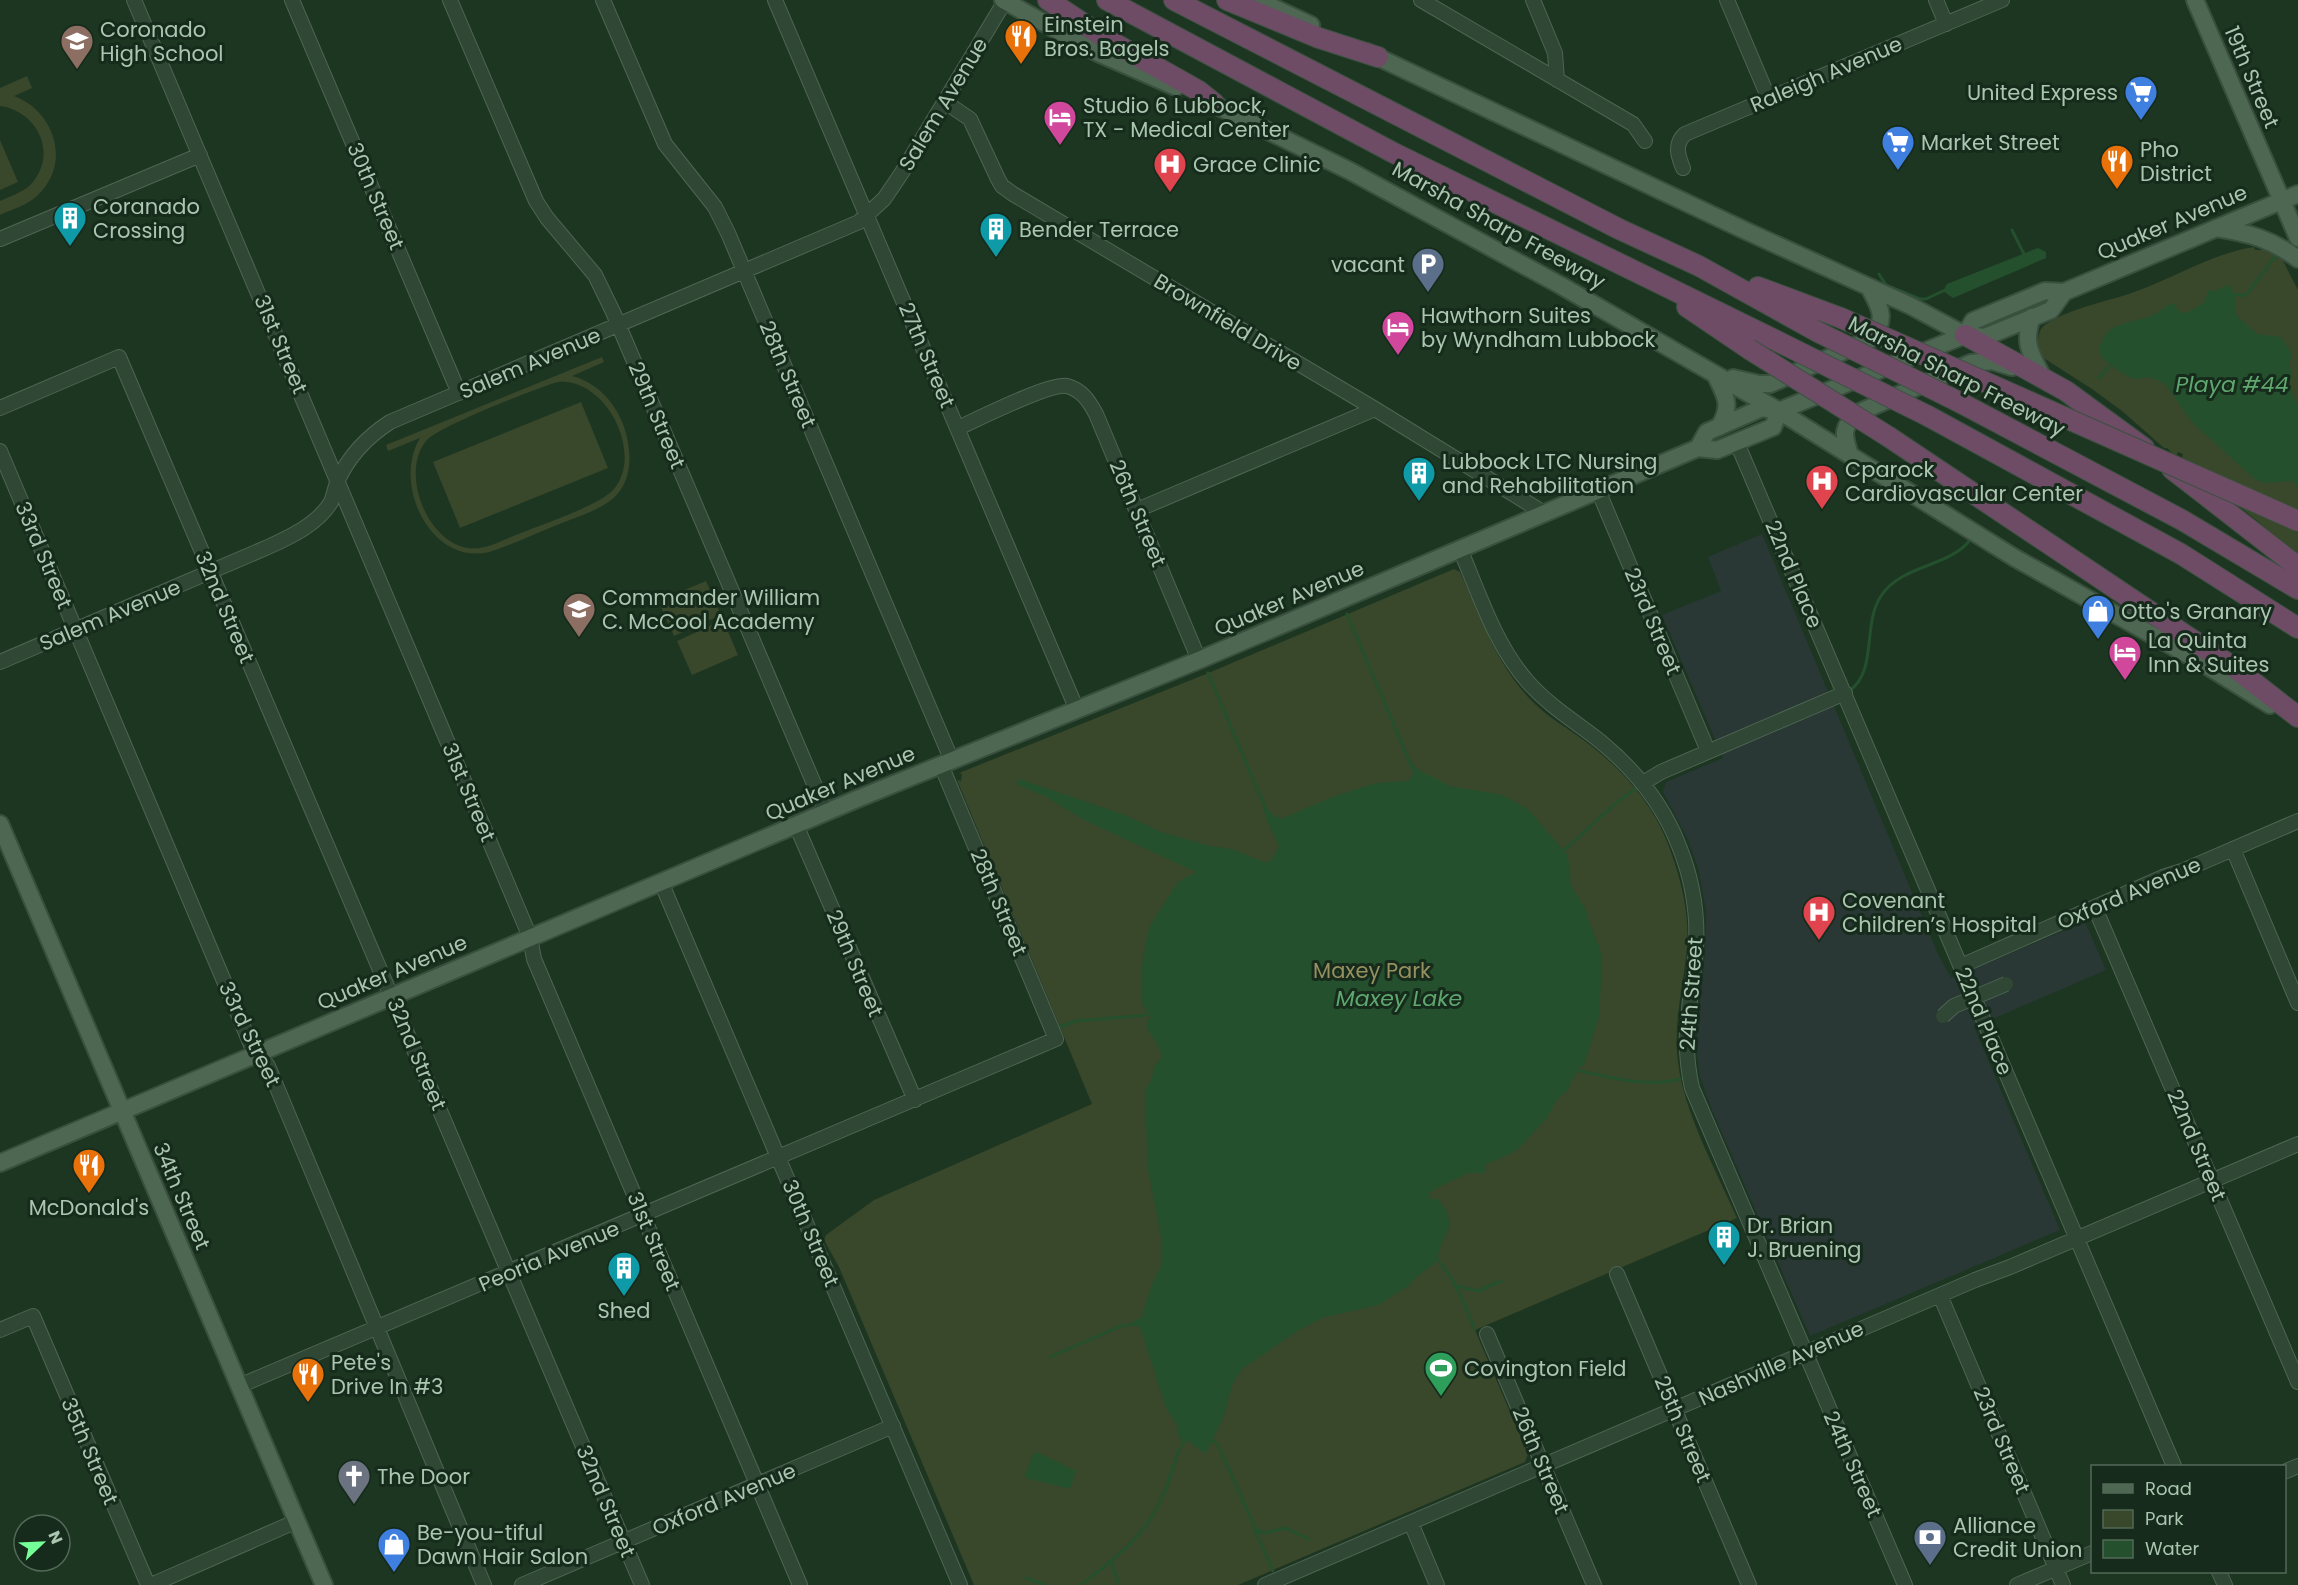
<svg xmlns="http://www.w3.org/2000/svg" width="2298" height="1585" font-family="Poppins,sans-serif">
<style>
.medical{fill:#293834}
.green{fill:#39472b;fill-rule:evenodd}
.water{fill:#24502d}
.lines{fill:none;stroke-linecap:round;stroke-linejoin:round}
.stream{stroke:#24502d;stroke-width:3}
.minor-casing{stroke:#4e6553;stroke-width:16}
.major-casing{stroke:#3a503f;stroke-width:20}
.highway-casing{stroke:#3b5140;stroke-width:22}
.minor{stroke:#304735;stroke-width:14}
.major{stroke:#4e6753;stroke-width:16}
.highway{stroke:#6e4c66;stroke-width:20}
.minor-bridge-casing{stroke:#4e6553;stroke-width:16;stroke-linecap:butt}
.highway-bridge-casing{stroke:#3b5140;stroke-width:22;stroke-linecap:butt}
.minor-bridge{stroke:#304735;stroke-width:14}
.highway-bridge{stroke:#6e4c66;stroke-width:20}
.labels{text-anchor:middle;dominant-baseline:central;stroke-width:6;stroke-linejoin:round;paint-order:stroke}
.poi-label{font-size:21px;fill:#aac5b0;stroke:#162b1b;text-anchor:start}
.street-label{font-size:21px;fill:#aac5b0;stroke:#162b1b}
.park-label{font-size:21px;fill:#968f60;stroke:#162b1b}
.water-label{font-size:22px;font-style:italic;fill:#5fa76e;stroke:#162b1b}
</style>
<rect width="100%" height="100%" fill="#1d3622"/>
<path class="medical" d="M1762 534 1937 952 1951 978 2085 922 2106 970 1974 1027 2060 1230 1810 1336 1712 1110 1700 1077 1697 1056V1030L1705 955 1706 911 1698 868 1688 840 1663 792 1666 782 1723 758 1662 615 1721 591 1708 557Z"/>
<path class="green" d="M27 76 32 88 14 96C55 111 72 164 37 196 27 205 13 209 0 215V201C11 196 24 192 32 183 58 153 37 111 0 106V88Z
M0 140 18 182 0 190Z
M2254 247 2255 250H2261L2266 247 2274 251 2277 258 2281 257 2298 290V556L2255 519 2181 460 2183 454 2178 452 2176 457 2167 448H2164L2122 411 2092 389 2042 357 2039 355 2036 340H2038C2039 333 2040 328 2046 324 2073 307 2107 302 2137 291 2176 277 2213 253 2254 247Z
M602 357 604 362 572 376C596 382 614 401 623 424 633 451 634 486 607 503 592 513 573 518 557 525 534 534 512 545 489 552 430 566 392 483 420 438L388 451 386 445ZM558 382C606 378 644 453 614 489 600 506 534 527 511 537 498 542 484 550 468 548 427 542 400 473 426 441 437 427 537 388 558 382Z
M581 402 608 468 460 528 433 462Z
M1454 569 1460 572C1480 616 1496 663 1529 698 1547 718 1570 729 1590 745 1621 769 1651 802 1666 839 1680 874 1690 912 1687 949 1683 987 1673 1024 1678 1062 1684 1113 1716 1170 1737 1218L1475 1330 1528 1454 1525 1462 1238 1585H974L839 1267 824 1240 826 1235 874 1200 1092 1104 957 780 961 781 962 774 959 773 1206 674Z
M706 581 721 615 674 636 658 601Z
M723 620 738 655 692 675 677 641Z"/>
<path class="water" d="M2038 248 2046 252V258L1953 298 1943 291 1947 284Z
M2227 285 2232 288 2233 296 2235 297 2236 315 2257 334 2281 337 2292 354 2289 365 2292 372 2290 382 2292 393 2298 405V487L2292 481 2266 483 2256 480 2193 423 2164 383 2148 377 2133 379C2121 372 2104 364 2099 351 2105 319 2131 325 2153 315 2160 312 2165 306 2173 303L2180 312 2186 313 2204 303 2208 291 2218 290Z
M1411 762 1420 771 1450 786 1502 795 1529 810 1568 856 1571 886 1586 910 1589 922 1600 948 1602 964 1599 1017 1584 1065 1574 1070 1577 1072 1571 1081 1568 1090 1558 1098 1546 1119 1520 1147 1512 1153 1484 1165 1486 1170 1484 1173H1468L1437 1188 1429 1193 1430 1199H1438C1463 1231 1439 1232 1438 1259H1435L1436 1262 1414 1279 1410 1285 1378 1305 1322 1318 1299 1330 1242 1369 1232 1385 1224 1416 1206 1453 1201 1451 1187 1440 1180 1452 1182 1441 1178 1435V1426L1166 1408 1140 1327C1134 1324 1128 1328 1122 1327L1120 1324 1122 1323 1124 1326 1144 1316H1142L1152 1284 1162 1264 1161 1236 1148 1169 1145 1100 1146 1087 1151 1081 1154 1067 1162 1058 1158 1046 1146 1026 1149 1018H1154L1149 1015 1154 1013H1147L1142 1002V964L1149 927 1178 882 1196 872 1086 821 1046 797 1016 784 1019 779 1125 815 1161 832 1210 846 1232 849 1266 863 1272 859 1279 846 1266 819 1263 806 1267 814 1269 813 1268 810 1275 816 1281 819 1332 797 1376 783 1408 781 1413 775Z
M1037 1452 1076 1471 1070 1489 1026 1478 1025 1475 1034 1453Z"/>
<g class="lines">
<path class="stream" d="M2012 230 2024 254
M1879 274 1886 285 1920 299H1926L1943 291
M2233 294 2243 296 2247 294 2277 254
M2099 378 2108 367
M1347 614 1412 768
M1208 673 1268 814
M1849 691C1878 671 1862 624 1881 596 1902 564 1948 568 1970 540
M1564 850 1615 804 1639 786
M1060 1027 1076 1021 1149 1015
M1576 1070C1609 1077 1647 1088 1680 1079
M1436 1258C1455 1279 1464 1303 1475 1329
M1457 1286 1478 1291 1501 1281
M1050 1357 1121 1326
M1212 1439 1218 1445 1256 1530 1264 1533 1286 1528 1308 1539
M1255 1530 1273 1571
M1111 1561 1119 1585
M1026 1578 1045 1585
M1081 1585C1115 1558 1144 1538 1162 1498 1169 1483 1173 1466 1179 1450"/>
<defs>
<path id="minor" d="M134 0 530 937 534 959 800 1585
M292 0 459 393
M450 0 536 201 547 218 595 275 613 312 826 812
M603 0 665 144 715 207 728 233 952 761
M775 0 1077 710
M1421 0 1633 124 1645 141
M1533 0 1555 53 1557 80
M1727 0 1769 99
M1936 0 1946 24
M945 102 970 119 998 179 1002 186 1013 194 1375 409 1544 513
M1683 168C1678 156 1674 144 1685 134L2002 0
M0 239 200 155
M0 408 119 357 642 1585
M958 428C978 419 1049 383 1067 386 1082 390 1089 401 1096 414L1199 660
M1737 443 2174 1466
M0 451 251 1045 268 1066 484 1585
M1598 490 1708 751
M1137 510 1375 409
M1460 549C1479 593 1495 645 1528 682 1549 706 1576 722 1601 742 1636 771 1663 804 1679 846 1692 878 1698 915 1696 949 1692 1001 1680 1034 1692 1088L1905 1585
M0 662 268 547C290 537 318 524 331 502 334 495 335 487 338 480 349 456 367 437 390 422L859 222 884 199 901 174 1005 1
M1643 783 1661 772 1845 693
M796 825 915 1100
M2233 849 2298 1003
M661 882 960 1585
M2095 908 2298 1382
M1961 966 2163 877 2182 871 2298 821
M1617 1274 1749 1585
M1940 1295 2063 1585
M0 1330 33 1316 148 1585
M1487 1334 1594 1585
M239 1386 1056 1039 941 765
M2284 1472 2298 1466
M1411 1523 1437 1585
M2219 1572 2225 1585
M151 1585 297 1521
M522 1585 893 1426
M1265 1585 1975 1280 2010 1267 2298 1144
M2017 1585 2092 1553"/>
<path id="major" d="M1003 0 1098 53 1176 87
M1257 0 1311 25
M2195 0 2298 238
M1367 52 1744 230 1911 306 1965 335
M1203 99 1350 171 1560 285 1779 411 2015 558 2204 664 2270 705
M2216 228C2249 233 2271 239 2298 259
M2032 317C2023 343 2030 352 2042 376
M1965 335 1973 321 2045 291 2064 292 2298 194
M1715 374C1725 395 1733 405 1719 427
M1733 378 1759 384H1770L1871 339C1888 318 1880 308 1869 287
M1698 448 1707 432 1762 408 1779 411 1965 335 1985 337 2051 310 2064 292
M1850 455C1843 434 1841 426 1860 412L1971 363 1992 361 2012 367
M0 824 324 1585
M0 1163 857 799 1199 660 1698 448 1717 450 1773 427 1779 411"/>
<path id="highway" d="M1048 0 1105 38 1199 91 1214 103
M1107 0 1392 152 1777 341
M1174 0 1619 229 1699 266 1818 332
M1227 0 1319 38 1378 57
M1758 287 1841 318
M1687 307 1749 349
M1965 335 2066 391 2144 448
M1961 403 2182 520 2298 589
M1928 416 2181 554 2298 628
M1889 437 2239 671 2298 717
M2172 469 2298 567"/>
</defs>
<use href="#minor" class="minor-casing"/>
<use href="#major" class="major-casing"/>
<use href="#highway" class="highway-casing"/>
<use href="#minor" class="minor"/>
<use href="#major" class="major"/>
<use href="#highway" class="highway"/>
<defs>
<path id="minor-bridge" d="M1943 1016 1954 1006 2006 984"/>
<path id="highway-bridge" d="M1841 318 2298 521
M1818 332 1961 403
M1777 341 1928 416
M1749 349 1889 437"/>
</defs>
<use href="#minor-bridge" class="minor-bridge-casing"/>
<use href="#highway-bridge" class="highway-bridge-casing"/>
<use href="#minor-bridge" class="minor-bridge"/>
<use href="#highway-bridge" class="highway-bridge"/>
</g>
<defs>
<symbol id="restaurant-pin" viewBox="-11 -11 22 30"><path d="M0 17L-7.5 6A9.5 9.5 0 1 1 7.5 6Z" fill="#e8710a" stroke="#162b1b"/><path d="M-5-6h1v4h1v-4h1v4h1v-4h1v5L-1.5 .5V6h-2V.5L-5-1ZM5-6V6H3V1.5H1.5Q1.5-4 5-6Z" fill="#fff"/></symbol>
<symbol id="school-pin" viewBox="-11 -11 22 30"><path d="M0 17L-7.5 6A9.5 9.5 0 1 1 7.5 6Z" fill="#8d6e63" stroke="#162b1b"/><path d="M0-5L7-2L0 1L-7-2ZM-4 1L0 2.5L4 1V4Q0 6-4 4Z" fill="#fff"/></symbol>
<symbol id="supermarket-pin" viewBox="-11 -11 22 30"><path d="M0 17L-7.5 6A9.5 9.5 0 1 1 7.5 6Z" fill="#3f7fe0" stroke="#162b1b"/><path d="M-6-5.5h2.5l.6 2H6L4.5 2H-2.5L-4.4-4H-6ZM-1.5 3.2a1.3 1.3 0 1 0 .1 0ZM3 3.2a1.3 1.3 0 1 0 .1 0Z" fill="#fff"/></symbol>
<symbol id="hotel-pin" viewBox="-11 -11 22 30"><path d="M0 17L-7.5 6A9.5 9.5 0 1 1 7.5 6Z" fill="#d1479c" stroke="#162b1b"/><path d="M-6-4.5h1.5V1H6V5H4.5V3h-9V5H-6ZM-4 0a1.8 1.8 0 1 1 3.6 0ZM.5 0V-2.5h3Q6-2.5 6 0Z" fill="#fff"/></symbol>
<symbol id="hospital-pin" viewBox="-11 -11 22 30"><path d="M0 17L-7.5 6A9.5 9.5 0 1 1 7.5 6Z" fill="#e0444e" stroke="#162b1b"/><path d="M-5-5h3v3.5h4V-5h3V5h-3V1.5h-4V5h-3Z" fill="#fff"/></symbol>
<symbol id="building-pin" viewBox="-11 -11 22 30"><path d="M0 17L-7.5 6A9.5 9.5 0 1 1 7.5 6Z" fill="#0f9aa8" stroke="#162b1b"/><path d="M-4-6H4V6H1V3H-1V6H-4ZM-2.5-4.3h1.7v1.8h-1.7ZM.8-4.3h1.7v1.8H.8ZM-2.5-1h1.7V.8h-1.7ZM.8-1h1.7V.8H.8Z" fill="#fff"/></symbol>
<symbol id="parking-pin" viewBox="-11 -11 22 30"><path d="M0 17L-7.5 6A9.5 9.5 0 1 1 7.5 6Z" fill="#5c6f8a" stroke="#162b1b"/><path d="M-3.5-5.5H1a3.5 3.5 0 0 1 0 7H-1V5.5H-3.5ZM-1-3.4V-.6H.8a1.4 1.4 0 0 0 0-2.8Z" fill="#fff"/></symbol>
<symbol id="shop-pin" viewBox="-11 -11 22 30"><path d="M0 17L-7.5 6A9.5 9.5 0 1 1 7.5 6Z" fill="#3f7fe0" stroke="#162b1b"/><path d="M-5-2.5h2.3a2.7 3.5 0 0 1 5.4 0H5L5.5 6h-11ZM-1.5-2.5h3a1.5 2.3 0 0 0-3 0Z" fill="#fff"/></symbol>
<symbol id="stadium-pin" viewBox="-11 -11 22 30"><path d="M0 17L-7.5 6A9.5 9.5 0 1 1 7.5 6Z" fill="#2e9e5b" stroke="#162b1b"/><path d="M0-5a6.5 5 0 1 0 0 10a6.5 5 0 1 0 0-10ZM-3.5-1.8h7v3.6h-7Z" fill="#fff"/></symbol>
<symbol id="church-pin" viewBox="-11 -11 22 30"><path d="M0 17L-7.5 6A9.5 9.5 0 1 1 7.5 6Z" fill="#6b7280" stroke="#162b1b"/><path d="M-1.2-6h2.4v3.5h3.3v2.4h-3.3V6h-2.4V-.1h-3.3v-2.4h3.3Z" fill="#fff"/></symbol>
<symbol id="bank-pin" viewBox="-11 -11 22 30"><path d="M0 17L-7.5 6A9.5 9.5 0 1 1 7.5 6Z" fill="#5c6f8a" stroke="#162b1b"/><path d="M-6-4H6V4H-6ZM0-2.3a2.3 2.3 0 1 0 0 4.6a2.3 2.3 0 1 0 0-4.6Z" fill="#fff"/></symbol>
</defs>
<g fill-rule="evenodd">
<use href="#restaurant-pin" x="1002" y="17" width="38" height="52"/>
<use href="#school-pin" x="58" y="22" width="38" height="52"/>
<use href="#supermarket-pin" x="2122" y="73" width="38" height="52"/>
<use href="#hotel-pin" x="1041" y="98" width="38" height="52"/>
<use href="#supermarket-pin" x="1879" y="123" width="38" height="52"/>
<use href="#restaurant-pin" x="2098" y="142" width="38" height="52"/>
<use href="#hospital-pin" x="1151" y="145" width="38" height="52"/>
<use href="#building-pin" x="51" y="199" width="38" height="52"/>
<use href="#building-pin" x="977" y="210" width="38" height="52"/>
<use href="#parking-pin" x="1409" y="245" width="38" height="52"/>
<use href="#hotel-pin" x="1379" y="308" width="38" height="52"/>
<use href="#building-pin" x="1400" y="454" width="38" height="52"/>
<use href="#hospital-pin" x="1803" y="462" width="38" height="52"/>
<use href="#school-pin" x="560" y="590" width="38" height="52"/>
<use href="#shop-pin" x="2079" y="592" width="38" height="52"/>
<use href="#hotel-pin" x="2106" y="633" width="38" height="52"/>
<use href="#hospital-pin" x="1800" y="893" width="38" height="52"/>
<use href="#restaurant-pin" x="70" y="1146" width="38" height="52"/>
<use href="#building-pin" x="1705" y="1218" width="38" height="52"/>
<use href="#building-pin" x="605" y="1249" width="38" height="52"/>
<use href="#stadium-pin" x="1422" y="1349" width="38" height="52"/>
<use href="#restaurant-pin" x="289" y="1355" width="38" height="52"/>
<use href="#church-pin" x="335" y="1457" width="38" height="52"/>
<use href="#bank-pin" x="1911" y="1518" width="38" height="52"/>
<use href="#shop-pin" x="375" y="1525" width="38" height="52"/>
</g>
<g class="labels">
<g class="poi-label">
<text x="1044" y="24">Einstein<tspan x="1044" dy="24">Bros. Bagels</tspan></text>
<text x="100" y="29">Coronado<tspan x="100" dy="24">High School</tspan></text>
<text x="2118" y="92" text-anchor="end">United Express</text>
<text x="1083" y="105">Studio 6 Lubbock,<tspan x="1083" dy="24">TX - Medical Center</tspan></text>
<text x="1921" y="142">Market Street</text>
<text x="2140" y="149">Pho<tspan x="2140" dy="24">District</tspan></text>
<text x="1193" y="164">Grace Clinic</text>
<text x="93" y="206">Coranado<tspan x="93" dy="24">Crossing</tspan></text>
<text x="1019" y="229">Bender Terrace</text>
<text x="1405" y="264" text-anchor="end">vacant</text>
<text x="1421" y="315">Hawthorn Suites<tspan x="1421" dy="24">by Wyndham Lubbock</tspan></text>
<text x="1442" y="461">Lubbock LTC Nursing<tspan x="1442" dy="24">and Rehabilitation</tspan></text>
<text x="1845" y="469">Cparock<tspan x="1845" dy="24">Cardiovascular Center</tspan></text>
<text x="602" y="597">Commander William<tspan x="602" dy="24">C. McCool Academy</tspan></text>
<text x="2121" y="611">Otto's Granary</text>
<text x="2148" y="640">La Quinta<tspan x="2148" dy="24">Inn &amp; Suites</tspan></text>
<text x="1842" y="900">Covenant<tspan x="1842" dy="24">Children’s Hospital</tspan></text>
<text x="89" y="1207" text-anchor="middle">McDonald's</text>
<text x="1747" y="1225">Dr. Brian<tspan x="1747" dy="24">J. Bruening</tspan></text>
<text x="624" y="1310" text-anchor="middle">Shed</text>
<text x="331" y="1362">Pete's<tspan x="331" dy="24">Drive In #3</tspan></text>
<text x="1464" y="1368">Covington Field</text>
<text x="377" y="1476">The Door</text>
<text x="1953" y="1525">Alliance<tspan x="1953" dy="24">Credit Union</tspan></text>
<text x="417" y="1532">Be-you-tiful<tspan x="417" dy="24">Dawn Hair Salon</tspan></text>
</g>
<g class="street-label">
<text transform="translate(1826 74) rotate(-23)">Raleigh Avenue</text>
<text transform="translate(2252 77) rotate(67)">19th Street</text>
<text transform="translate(943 104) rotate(-59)">Salem Avenue</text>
<text transform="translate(376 196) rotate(67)">30th Street</text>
<text transform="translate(2172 222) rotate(-23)">Quaker Avenue</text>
<text transform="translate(1499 225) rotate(29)">Marsha Sharp Freeway</text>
<text transform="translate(1228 322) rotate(31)">Brownfield Drive</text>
<text transform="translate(281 344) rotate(67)">31st Street</text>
<text transform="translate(927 355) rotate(67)">27th Street</text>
<text transform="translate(530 363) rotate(-23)">Salem Avenue</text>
<text transform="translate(788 374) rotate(67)">28th Street</text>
<text transform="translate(1957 376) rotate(27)">Marsha Sharp Freeway</text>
<text transform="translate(657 415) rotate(67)">29th Street</text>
<text transform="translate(1138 513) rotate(67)">26th Street</text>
<text transform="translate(44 555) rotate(67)">33rd Street</text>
<text transform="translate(1794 574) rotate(67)">22nd Place</text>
<text transform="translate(1289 598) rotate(-23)">Quaker Avenue</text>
<text transform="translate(225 607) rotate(67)">32nd Street</text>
<text transform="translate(110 615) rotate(-23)">Salem Avenue</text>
<text transform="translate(1653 621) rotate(67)">23rd Street</text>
<text transform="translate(840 783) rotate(-23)">Quaker Avenue</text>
<text transform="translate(469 792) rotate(67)">31st Street</text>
<text transform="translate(2129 893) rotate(-23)">Oxford Avenue</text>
<text transform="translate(999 902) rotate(67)">28th Street</text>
<text transform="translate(855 963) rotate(67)">29th Street</text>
<text transform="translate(392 972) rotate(-23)">Quaker Avenue</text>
<text transform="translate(1691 994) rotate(-86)">24th Street</text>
<text transform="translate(1984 1021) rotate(67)">22nd Place</text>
<text transform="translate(250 1034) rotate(64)">33rd Street</text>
<text transform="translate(417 1054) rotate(67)">32nd Street</text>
<text transform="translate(2197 1145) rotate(67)">22nd Street</text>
<text transform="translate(182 1196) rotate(67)">34th Street</text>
<text transform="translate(811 1233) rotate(67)">30th Street</text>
<text transform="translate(654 1241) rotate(67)">31st Street</text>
<text transform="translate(549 1256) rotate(-23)">Peoria Avenue</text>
<text transform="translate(1781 1363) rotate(-24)">Nashville Avenue</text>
<text transform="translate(1683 1429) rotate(67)">25th Street</text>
<text transform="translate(2002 1440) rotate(67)">23rd Street</text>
<text transform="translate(90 1451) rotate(67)">35th Street</text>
<text transform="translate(1541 1460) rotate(67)">26th Street</text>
<text transform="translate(1853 1464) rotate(66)">24th Street</text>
<text transform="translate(724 1499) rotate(-23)">Oxford Avenue</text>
<text transform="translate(606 1501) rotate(67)">32nd Street</text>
</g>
<g class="park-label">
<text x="1372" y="970">Maxey Park</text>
</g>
<g class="water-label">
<text x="2232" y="384">Playa #44</text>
<text x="1399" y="998">Maxey Lake</text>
</g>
</g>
<rect x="2091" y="1465" width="195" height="108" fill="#162b1b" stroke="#516957" stroke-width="1.5"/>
<rect x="2103" y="1484" width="30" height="9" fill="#4e6753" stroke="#516957" stroke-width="1.5"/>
<text x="2145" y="1495" font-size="18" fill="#aac5b0">Road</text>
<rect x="2103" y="1510" width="30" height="18" fill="#39472b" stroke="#516957" stroke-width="1.5"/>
<text x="2145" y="1525" font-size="18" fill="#aac5b0">Park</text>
<rect x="2103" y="1540" width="30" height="18" fill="#24502d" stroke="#516957" stroke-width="1.5"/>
<text x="2145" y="1555" font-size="18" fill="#aac5b0">Water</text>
<g transform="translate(42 1543) rotate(67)"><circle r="28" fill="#162b1b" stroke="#516957" stroke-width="1.5"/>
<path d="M0-4.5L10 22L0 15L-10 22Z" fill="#74ff97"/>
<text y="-9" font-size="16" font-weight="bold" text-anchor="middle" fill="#aac5b0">N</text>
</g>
</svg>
